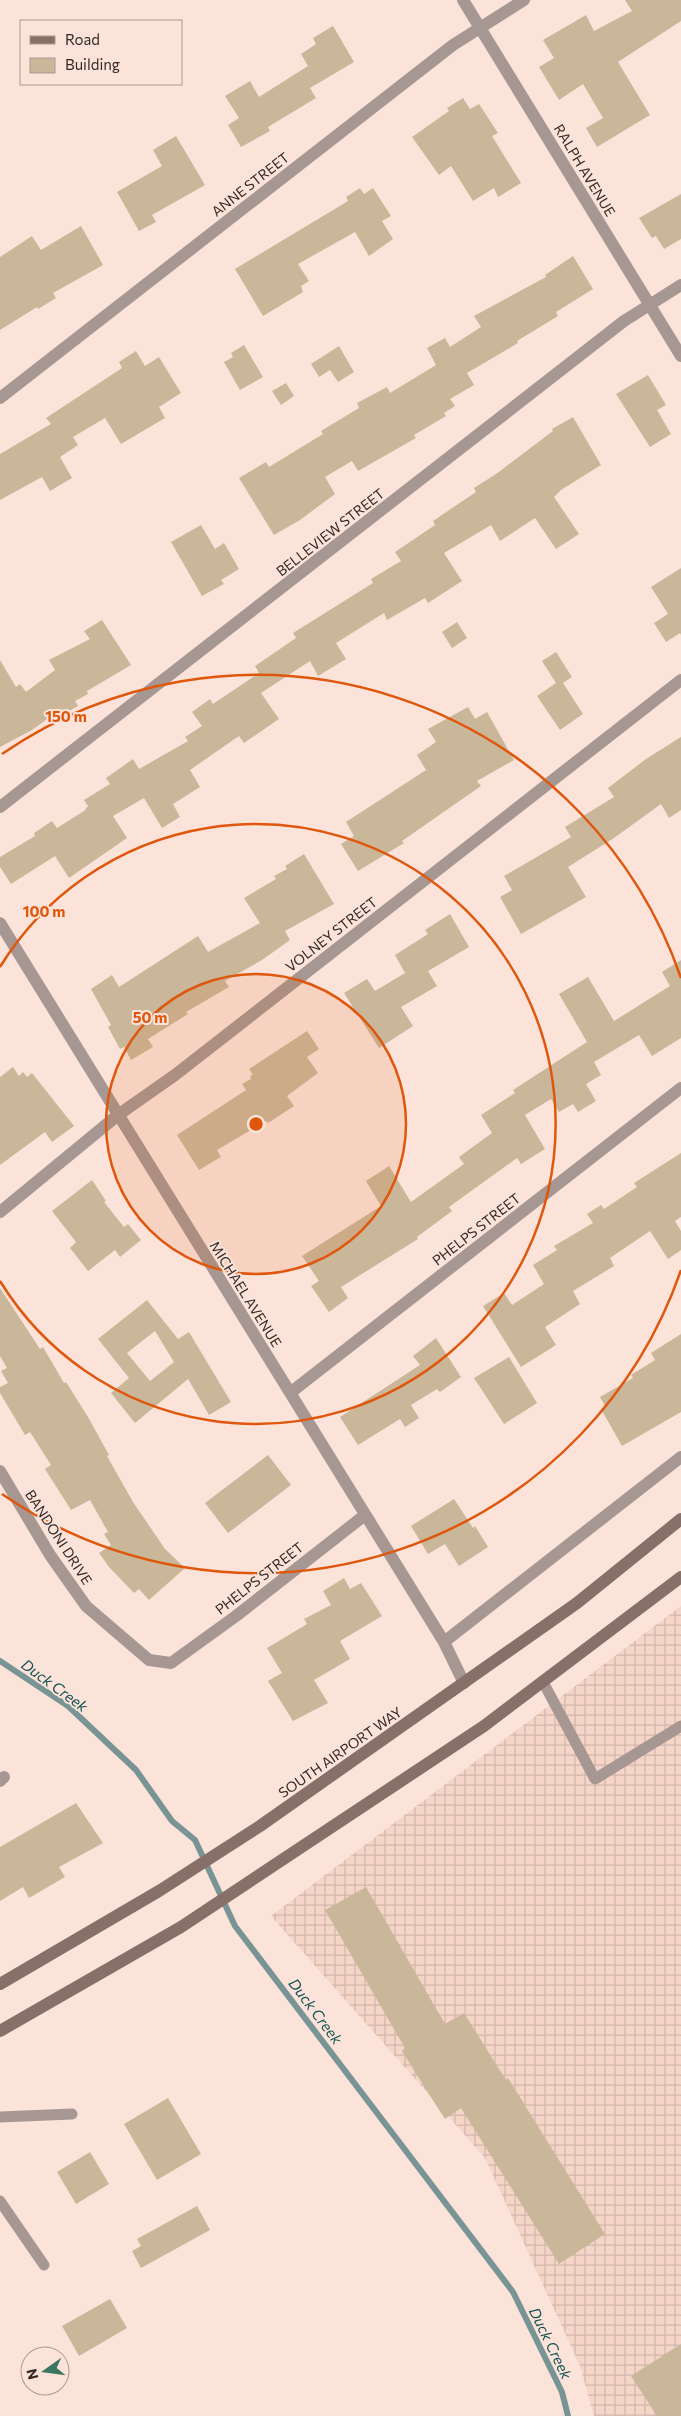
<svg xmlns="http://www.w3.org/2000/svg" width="681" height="2416" font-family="Commissioner,sans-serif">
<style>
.industrial{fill:url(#industrial-grid)}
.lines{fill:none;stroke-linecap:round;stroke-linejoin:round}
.stream{stroke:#799494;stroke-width:6}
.building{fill:#cab79a;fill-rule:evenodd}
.service{stroke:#a79792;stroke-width:11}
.minor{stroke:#a79792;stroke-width:12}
.secondary{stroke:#877069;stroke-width:12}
.ring{fill:none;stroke:#df570d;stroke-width:2.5}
.labels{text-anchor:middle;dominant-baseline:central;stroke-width:4;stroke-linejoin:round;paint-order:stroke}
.street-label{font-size:14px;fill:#332a27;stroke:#fbe3d9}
.water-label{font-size:15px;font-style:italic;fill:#165356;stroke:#fbe3d9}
.centre{fill:#df570d;stroke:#fbe3d9;stroke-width:2.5}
.ring-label{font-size:15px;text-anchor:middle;font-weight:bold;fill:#df570d;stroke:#fbe3d9;stroke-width:4;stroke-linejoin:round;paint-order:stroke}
</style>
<defs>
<pattern id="industrial-grid" width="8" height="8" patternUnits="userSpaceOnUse" patternTransform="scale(1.25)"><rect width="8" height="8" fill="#f5d5c8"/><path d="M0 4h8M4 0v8" fill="none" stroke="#d2b7ac"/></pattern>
</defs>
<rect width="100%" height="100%" fill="#fbe3d9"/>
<path class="industrial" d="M681 1606V2416H594L580 2366 485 2158 271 1916Z"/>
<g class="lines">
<path class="stream" d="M0 1661 68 1706 136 1770 172 1821 195 1840 235 1926 513 2292 562 2392 568 2416"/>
</g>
<path class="building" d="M625 0H681V21L618 62 650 115 597 147 586 128 603 118 583 84 559 100 539 67 554 58 543 40 586 15 594 31 632 11Z
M333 26 354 62 310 88 316 98 268 127 270 131 241 147 228 125 239 118 225 96 250 81 259 97 308 66 301 54 316 44 313 38Z
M463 98 470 109 479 104 498 133 492 136 521 183 498 197 494 188 473 201 451 166 439 175 412 137 449 111 447 108Z
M176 136 205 185 152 215 156 222 139 231 117 192 162 166 153 150Z
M360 188 364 194 373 188 391 216 382 221 393 239 369 256 355 232 298 264 309 281 301 286 303 292 263 316 235 269 348 201 346 197Z
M681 194V239L664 249 656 236 652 238 639 218Z
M81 226 103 265 53 293 56 298 38 309 37 307 0 330V257L32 236 41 250Z
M573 256 593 289 556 312 558 316 517 341 518 343 467 373 474 385 450 399 455 406 444 413 446 416 414 435 416 438 358 471 352 461 325 477 335 494 300 520 274 535 239 478 266 462 269 467 323 434 321 431 359 408 357 403 387 387 390 393 436 365 427 348 445 338 450 347 481 327 474 316 546 277 545 275Z
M244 345 263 377 240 390 224 362 233 357 231 353Z
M339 346 354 372 338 382 330 370 319 377 311 364Z
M136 351 145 366 159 357 181 393 159 407 165 418 121 444 105 418 73 437 78 445 60 457 72 478 50 491 42 477 0 500V454L51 424 46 418 122 368 119 362Z
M648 375 666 405 657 410 671 434 650 447 616 394Z
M286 383 294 396 281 405 272 391Z
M573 417 601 465 561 490 554 497 579 534 556 549 535 518 500 541 491 525 444 553 462 581 428 603 425 598 387 620 384 613 336 643 346 659 318 676 310 661 261 693 279 719 244 743 239 736 190 770 200 787 173 804 180 817 162 828 144 798 113 816 127 838 69 878 55 856 11 884 0 867V857L35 836 34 833 52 821 57 828 84 811 88 806 84 800 110 784 106 778 133 759 139 769 188 741 185 737 202 726 192 712 210 699 213 704 259 673 255 666 296 638 293 633 373 583 371 579 401 561 395 552 435 525 433 521 476 492 474 488 496 474 553 431 552 429Z
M201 525 215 549 224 543 239 569 221 580 224 584 202 596 171 542Z
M681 568V635L680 633 666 642 654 623 668 614 651 587Z
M102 620 131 665 87 691 88 694 75 701 78 706 64 714 61 709 32 730 0 747V660L16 687 20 684 26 692 55 670 49 660 90 639 84 631Z
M457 622 467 638 452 648 442 632Z
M556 652 572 677 563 683 583 714 560 730 537 696 556 683 542 661Z
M468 707 475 719 487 712 514 760 477 781 481 786 402 841 404 843 358 871 341 844 354 836 346 822 426 770 417 755 436 742 428 729Z
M681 737V810L669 818 661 804 614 838 568 867 586 897 521 934 500 897 512 890 504 876 571 837 565 827 614 797 608 788 646 759Z
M304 854 334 904 285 931 290 940 262 960 225 981 229 987 186 1012 188 1014 148 1039 153 1047 131 1060 124 1047 120 1049 108 1027 111 1025 91 989 112 975 119 987 198 936 208 952 260 923 244 898 276 879 274 876 287 869 285 866Z
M450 914 469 947 428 971 437 986 401 1007 413 1026 379 1048 344 993 367 979 375 991 405 973 395 955 428 934 425 930Z
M681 960V1038L652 1056 639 1035 594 1062 601 1075 586 1084 596 1101 578 1112 573 1104 559 1112 551 1099 525 1115 545 1149 521 1164 517 1158 449 1207 452 1211 417 1237 418 1239 341 1287 348 1298 329 1312 311 1286 319 1281 302 1256 381 1206 366 1181 389 1166 411 1202 464 1164 459 1157 492 1133 481 1115 515 1093 513 1090 587 1042 559 994 588 977 614 1021 670 986 662 972Z
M307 1031 319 1049 307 1057 318 1073 287 1096 294 1106 268 1123 266 1121 217 1150 221 1157 199 1170 177 1135 246 1090 242 1084 251 1079 250 1076 253 1075 249 1069Z
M13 1067 19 1076 23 1072 27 1077 32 1073 74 1126 52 1142 45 1132 0 1165V1077Z
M681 1153V1217L675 1221 681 1231V1250L668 1259 650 1231 610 1258 614 1266 573 1291 580 1304 545 1327 556 1345 521 1367 483 1306 504 1293 512 1305 544 1284 533 1265 557 1250 554 1246 593 1223 587 1214 601 1205 604 1209 637 1187 634 1183Z
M92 1180 106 1201 104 1202 124 1227 128 1224 141 1240 120 1257 115 1250 88 1271 70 1248 76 1242 52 1211Z
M0 1288 40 1349 43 1347 64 1383 66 1382 88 1417 109 1455 107 1456 133 1502 165 1549 185 1568 149 1600 139 1589 134 1593 109 1567 99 1553 111 1545 104 1534 108 1532 90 1500 71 1510 45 1469 51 1465 30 1432 25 1435 0 1393V1387L8 1383 1 1371 7 1368 0 1356Z
M147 1300 178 1339 189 1332 231 1402 209 1415 188 1379 135 1423 111 1393 129 1378 98 1339ZM155 1331 174 1362 150 1381 127 1353Z
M681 1334V1412L622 1446 601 1409 605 1406 600 1397 633 1378 631 1375 655 1360 651 1353Z
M436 1338 461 1377 440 1392 437 1389 411 1405 419 1418 405 1427 400 1419 358 1445 340 1417 420 1365 413 1356Z
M509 1357 537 1403 504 1424 474 1378Z
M268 1455 291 1485 228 1533 205 1503Z
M454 1499 473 1528 475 1526 488 1547 459 1566 445 1544 428 1554 411 1526Z
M344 1578 350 1589 361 1583 382 1616 340 1641 350 1659 314 1680 328 1703 293 1721 268 1681 282 1673 267 1648 307 1624 304 1619 331 1605 323 1591Z
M76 1803 103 1843 59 1867 65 1877 29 1898 23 1887 0 1901V1847Z
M366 1887 445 2024 464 2013 506 2080 508 2078 605 2234 559 2264 461 2108 445 2119 425 2088 402 2051 405 2048 325 1910Z
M168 2098 201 2154 157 2180 124 2124Z
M90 2152 109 2184 76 2204 57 2172Z
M197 2206 210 2230 141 2268 132 2251 141 2246 137 2239Z
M110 2299 127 2328 79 2356 62 2326Z
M681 2344V2416H657L631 2376Z"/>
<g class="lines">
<path class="service" d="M543 1682 595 1779 681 1726
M0 2117 72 2114
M0 2201 44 2265"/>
<path class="minor" d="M463 0 681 356
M0 398 453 45 524 0
M0 807 624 321 681 285
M0 923 444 1642 464 1683
M0 1212 118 1115 175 1075 681 680
M290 1393 681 1088
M0 1471 50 1555 86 1606 149 1660 171 1663 236 1616 365 1515
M444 1642 681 1457
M0 1781 4 1777"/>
<path class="secondary" d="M0 1984 159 1891 260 1826 577 1603 681 1519
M0 2031 181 1927 484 1726 681 1577"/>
</g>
<circle cx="256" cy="1124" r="150" fill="#df570d" fill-opacity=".12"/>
<g class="ring">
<circle cx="256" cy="1124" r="150"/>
<path d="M0 967A300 300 0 1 1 0 1281"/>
<path d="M681 1270A449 449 0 0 1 2 1494M2 754A449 449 0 0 1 681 978"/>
</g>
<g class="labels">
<g class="street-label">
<text transform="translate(585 170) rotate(59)">RALPH AVENUE</text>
<text transform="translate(250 184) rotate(-38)">ANNE STREET</text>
<text transform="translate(330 532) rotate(-38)">BELLEVIEW STREET</text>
<text transform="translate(331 934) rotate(-38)">VOLNEY STREET</text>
<text transform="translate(476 1229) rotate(-38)">PHELPS STREET</text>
<text transform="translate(246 1294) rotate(58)">MICHAEL AVENUE</text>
<text transform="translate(59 1537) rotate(57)">BANDONI DRIVE</text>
<text transform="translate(259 1578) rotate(-38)">PHELPS STREET</text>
<text transform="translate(340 1752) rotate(-35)">SOUTH AIRPORT WAY</text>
</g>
<g class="water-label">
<text transform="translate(55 1685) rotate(36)">Duck Creek</text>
<text transform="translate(316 2011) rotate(53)">Duck Creek</text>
<text transform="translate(551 2343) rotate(64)">Duck Creek</text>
</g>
</g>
<circle cx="256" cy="1124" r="8" class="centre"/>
<g class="ring-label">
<text x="66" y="722">150 m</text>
<text x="44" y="917">100 m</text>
<text x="150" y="1023">50 m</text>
</g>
<rect x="20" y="20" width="162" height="65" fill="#fbe3d9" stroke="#ab9992"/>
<rect x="30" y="36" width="25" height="8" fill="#877069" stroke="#ab9992"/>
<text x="65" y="45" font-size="15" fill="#332a27">Road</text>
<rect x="30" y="58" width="25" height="15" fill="#cab79a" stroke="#ab9992"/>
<text x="65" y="70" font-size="15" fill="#332a27">Building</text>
<g transform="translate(45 2371) rotate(256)"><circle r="24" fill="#fbe3d9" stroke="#ab9992"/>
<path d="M0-4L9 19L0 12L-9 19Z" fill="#3a7660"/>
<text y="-8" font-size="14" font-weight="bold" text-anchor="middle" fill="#332a27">N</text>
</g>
</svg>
